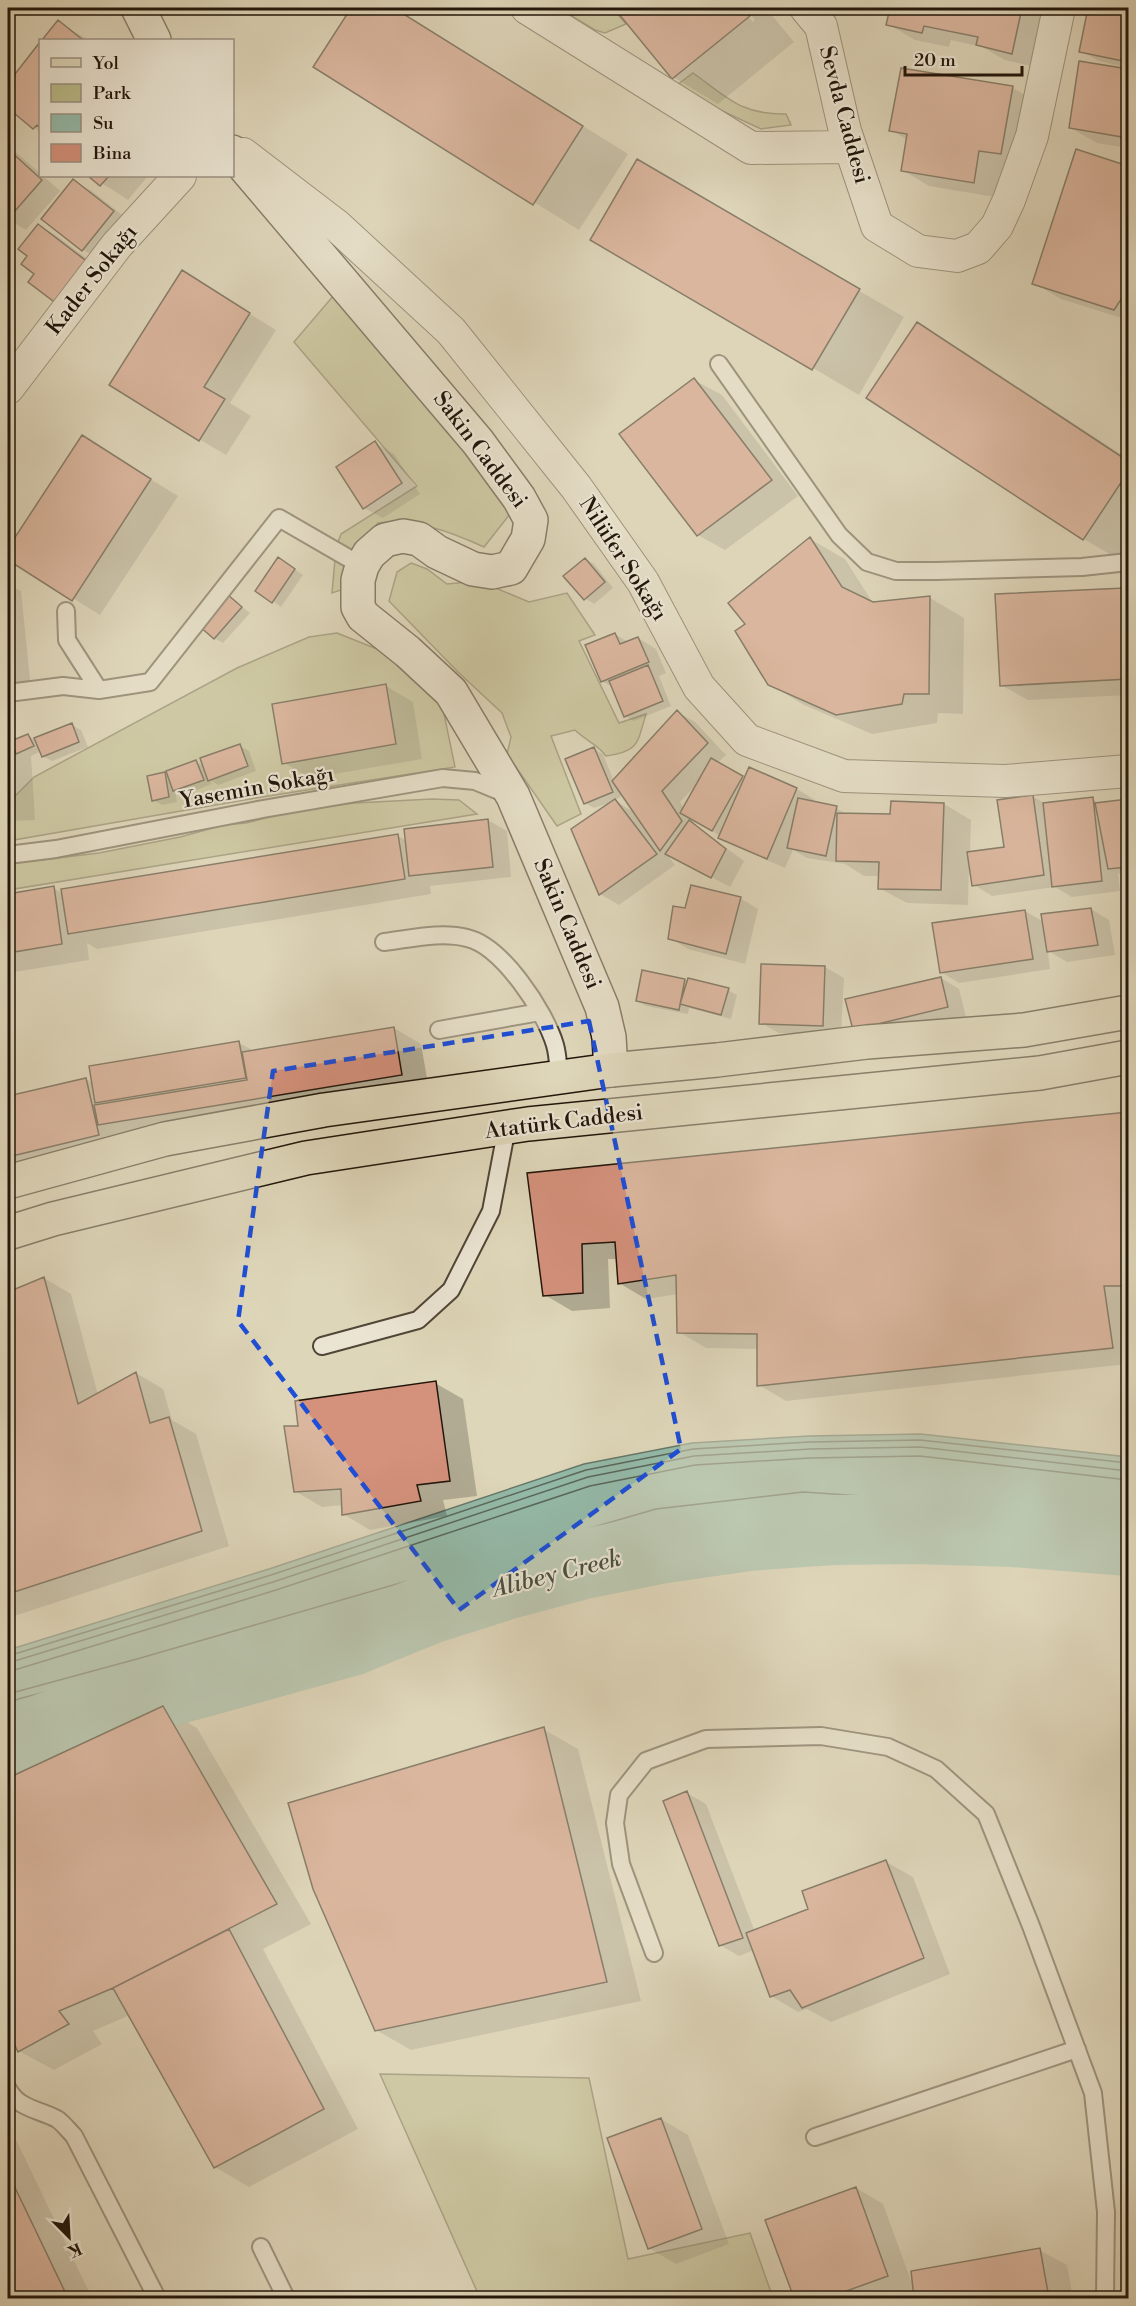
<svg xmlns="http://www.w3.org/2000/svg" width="1136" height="2306" font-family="'Libre Bodoni',serif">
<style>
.green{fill:#babb8a;stroke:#6e684a;stroke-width:1.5}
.water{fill:#94baa9;stroke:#667869;stroke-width:1.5}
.shadow{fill:#0003;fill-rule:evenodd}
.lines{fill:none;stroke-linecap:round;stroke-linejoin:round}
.shore{stroke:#5a685a;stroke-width:1.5}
.river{stroke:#94baa9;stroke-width:70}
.building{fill:#d4917c;stroke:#21150a;stroke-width:1.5}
.lane-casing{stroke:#504536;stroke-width:20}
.street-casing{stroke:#504536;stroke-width:34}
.secondary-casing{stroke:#21150a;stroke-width:36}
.primary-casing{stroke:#21150a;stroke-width:36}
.lane{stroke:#eae4d2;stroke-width:16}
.street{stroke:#eae4d2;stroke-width:32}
.secondary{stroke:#eae4d2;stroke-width:33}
.primary{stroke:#ded6b9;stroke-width:33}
.marked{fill:none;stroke:#1d4ed8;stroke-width:4.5;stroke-dasharray:12 8;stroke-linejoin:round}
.labels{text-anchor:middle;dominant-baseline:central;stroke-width:4.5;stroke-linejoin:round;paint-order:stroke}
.street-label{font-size:22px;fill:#21150a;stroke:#eae4d2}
.water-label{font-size:24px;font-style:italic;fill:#494f42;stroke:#eae4d2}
</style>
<rect width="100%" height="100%" fill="#ded6b9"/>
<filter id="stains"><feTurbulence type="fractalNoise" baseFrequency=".00333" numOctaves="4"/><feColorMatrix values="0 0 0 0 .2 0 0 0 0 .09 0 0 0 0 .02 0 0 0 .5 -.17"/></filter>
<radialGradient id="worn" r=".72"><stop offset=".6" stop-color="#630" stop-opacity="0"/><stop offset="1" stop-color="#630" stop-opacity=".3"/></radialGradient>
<path class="green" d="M558 8H612L626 24 605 33 595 30Z
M693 73C727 97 741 115 786 114L791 125 761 129 673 88Z
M334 295H360L510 514 484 547C451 532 415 518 378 523L352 558 347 588 332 593 336 548 341 534 417 486 294 342Z
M411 563 427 569 447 584 479 581 529 602 567 593 595 635 579 641 619 723 646 714C637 743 640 751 606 756 598 745 585 740 575 730L551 736 581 814 557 826 507 754 511 737 502 713 458 672 389 601 397 572Z
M337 633 382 651 424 685 443 709 455 767 256 798 8 841V803L34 777 237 668 309 637Z
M432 799 459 800 477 814 8 890V864L99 853 180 837 224 825 246 823 292 811 355 803Z
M380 2074 589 2078 628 2259 750 2233 773 2298H480Z"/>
<path class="water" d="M921 1434 1128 1457V1539L968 1525 802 1515 659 1531 143 1681 22 1712 8 1719V1650L269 1569 584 1464 692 1443 809 1436Z"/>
<path class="shadow" d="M352 8H394L628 154 579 230 315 66Z
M616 8H741L753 22 755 20 745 8H766L794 42 718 104 673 77Z
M891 8H1053L1039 68 1005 60 982 47 951 40 949 47 915 40 888 24Z
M1090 8H1128V148L1097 143 1070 128 1124 67 1099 61 1081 51Z
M58 22 85 38 89 40H44Z
M40 44V132L8 106V85Z
M1013 88 1040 104 1001 198 929 186 902 170 908 140 891 130Z
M8 145 60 191 26 230 8 219Z
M1076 150 1128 167V320L1061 299 1034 283Z
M637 161 904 317 859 395 592 239Z
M91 176H148L128 200Z
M73 181 92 191 131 222 102 260 83 250 44 219Z
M39 226 57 236 107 274H36L29 255Z
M182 272 276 330 230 403 251 416 226 455 199 439Z
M917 324 962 350 1128 459V565L1084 539 868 398Z
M8 340 27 372 8 384Z
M694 380 722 395 798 496 725 550 698 535Z
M82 437 178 496 100 615 8 558V551Z
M375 443 394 454 420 494 383 518 364 508Z
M810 539 845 559 873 603 930 598 964 618 963 714 938 713 937 723 872 734 804 705 769 684 747 624Z
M585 559 594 564 613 588 594 604 585 598Z
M287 564 303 575 281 607 273 601Z
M8 584 21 591 31 689 8 692Z
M1125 590 1128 592V695L1028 700 1001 685Z
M228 596 250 613 223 643 214 638Z
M615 634 628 642 638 638 656 649 666 673 659 676 671 706 634 721 625 716 614 688 602 681Z
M386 686 413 702 422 759 311 778 284 763Z
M677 712 695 722 726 755 717 763 745 779 750 769 797 789 815 800 813 803 836 808 848 815 892 816 944 804 971 820 970 853 1006 848 1032 796 1046 804 1092 799 1101 804 1128 800V866H1124V869H1128V879L1118 873 1120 891 1072 897 1055 887 992 896 974 885 969 866 968 905 907 903 879 888 880 876H864L845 864 807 858 793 850 785 868 739 848 690 817 696 826 744 861 730 887 665 852 675 865 619 905 600 894 573 830 613 802 594 808 585 803 594 749 603 754 614 781ZM697 784 684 809 680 802ZM619 789 635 813 614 800 621 797Z
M72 725 81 730 88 747 52 761 43 756 41 751 31 756 35 820 8 821V741L14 745 28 736 37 741Z
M240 746 249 751 256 771 218 785 210 780 212 784 184 795 175 790 177 802 162 805 153 800 164 774 170 777 196 762 205 767Z
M488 820 507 831 511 877 430 886 431 894 97 949 87 943 89 960 8 973V895L54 888 63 894 398 836 407 841Z
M740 898 758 909 745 964 688 949 670 938Z
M1091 909 1109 920 1115 955 1067 962 1048 951 1050 969 959 983 941 972 1025 911 1044 922Z
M763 965 825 967 844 978 841 1035 779 1033 761 1023Z
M941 978 959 989 966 1017 872 1040 854 1029Z
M685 980 728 990 737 995 731 1019 689 1008 688 1014 646 1006 637 1001Z
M394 1028 421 1044 429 1090 8 1178V1098L86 1079 94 1084 239 1043 254 1051Z
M1128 1114V1364L786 1401 759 1385V1349L706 1348 679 1332 678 1294 646 1299 619 1283 618 1259H608L610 1308 572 1311 545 1295 528 1174Z
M44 1278 71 1294 98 1395 136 1373 163 1389 172 1420 196 1434 229 1546 8 1618V1294Z
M435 1383 463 1399 477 1496 443 1500 447 1516 370 1530 343 1514V1505L322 1507 295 1491 300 1428Z
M163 1708 197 1728 311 1924 263 1949 358 2129 249 2187 215 2167 130 2015 93 2031 102 2044 54 2070 19 2051 8 2027V1780Z
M543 1729 578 1749 641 2001 411 2050 376 2030Z
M687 1793 706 1804 755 1932 810 1910 886 1862 913 1877 950 1974 831 2022 807 2009 798 2012 771 1996 754 1950 739 1956 720 1945Z
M661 2119 688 2135 729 2244 676 2264 649 2248Z
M8 2123 92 2298H8Z
M856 2188 883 2204 914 2289 1039 2250 1067 2265 1073 2298H916L915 2291 895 2298H795L767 2221Z"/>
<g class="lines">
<path class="shore" d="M8 1656 271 1575 586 1470 693 1449 810 1442 920 1440 1128 1463
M8 1663 273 1582 588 1477 694 1456 810 1449 920 1447 1128 1471
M8 1672 276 1590 590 1486 695 1465 810 1458 920 1456 1128 1480
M8 1694 137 1659 656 1509 803 1492 970 1503 1128 1517
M8 1704 18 1699 139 1668 657 1518 802 1501 969 1512 1128 1526
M8 1712 20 1707 141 1675 659 1525 802 1509 969 1519 1128 1533"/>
<path class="river" d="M8 1742 73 1718 351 1641 427 1610 505 1585 584 1564 665 1548 748 1536 832 1530 916 1529 1013 1532 1128 1541"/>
</g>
<path class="building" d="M351 8H394L583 126 533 205 313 67Z
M614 8H743L750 16 672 79Z
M890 8H1022L1012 54 976 45 978 37 924 26 922 33 886 25Z
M1088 8H1107L1128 12V62L1079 52Z
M58 20 83 40H42Z
M40 42V128L37 125 33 129 8 108V83Z
M1079 61 1128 69V138L1069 128Z
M901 68 1013 86 1001 154 979 151 974 183 901 171 907 134 889 131Z
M8 149 42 180 8 219Z
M1076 149 1128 166V280L1122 298 1114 310 1032 284Z
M637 159 860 289 812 370 590 240Z
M88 176H109L100 186Z
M73 179 114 211 82 251 41 219Z
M38 224 89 263 57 304 28 282 34 274 21 264 27 256 18 249Z
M182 270 250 313 204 387 225 399 199 441 109 385Z
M917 322 1128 461V472L1083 540 866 398Z
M694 378 772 480 697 536 619 434Z
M82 435 151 479 72 601 8 560V548Z
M375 441 402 483 363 509 336 467Z
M810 537 842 587 873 602 930 596 929 694H904L902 704 836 715 768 685 735 631 745 624 728 603Z
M278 557 295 569 272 603 255 591Z
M585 558 605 582 584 600 563 576Z
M1125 588 1128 679 1000 686 995 594Z
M227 594 242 607 214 639 199 626Z
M615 633 620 644 638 637 649 662 601 682 585 645Z
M648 665 663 701 624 717 609 681Z
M386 684 396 744 282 764 272 704Z
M677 710 708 743 662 791 682 821 660 851 612 781Z
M72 723 79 742 42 757 34 738Z
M28 734 34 746 16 754 11 741Z
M240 744 248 766 208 781 200 758Z
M594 747 613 792 584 804 565 759Z
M711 758 743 776 712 831 680 813Z
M196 760 204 780 173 791 166 771Z
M749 767 797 788 767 859 718 838Z
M165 772 169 797 152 801 147 776Z
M1033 795 1044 875 972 886 967 852 1004 847 997 800Z
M1093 797 1102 881 1052 887 1043 803Z
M798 798 837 806 826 856 787 848Z
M615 799 657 854 599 895 571 829Z
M1128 799V867L1108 869 1095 803Z
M891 801 944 803 941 890 878 889 879 862 836 861 837 813 890 814Z
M488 819 493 867 409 876 404 829Z
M689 820 726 849 711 878 665 854Z
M398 834 405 879 68 934 61 889Z
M691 885 741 897 726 954 668 939 673 906 685 908Z
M54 886 62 944 8 953V894Z
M1091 908 1098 945 1047 952 1041 914Z
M1025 910 1033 959 940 973 932 923Z
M761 964 825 966 823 1026 759 1024Z
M642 970 685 979 679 1010 636 1001Z
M941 977 948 1007 853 1030 845 999Z
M688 978 729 988 721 1015 680 1004Z
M394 1027 402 1075 98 1125 94 1105 247 1080 242 1052Z
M239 1041 246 1078 95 1103 89 1066Z
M86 1078 99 1135 8 1157V1096Z
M1128 1112V1286H1104L1113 1348 757 1386V1334L677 1333 676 1275 618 1284 615 1242 582 1244 583 1293 543 1296 527 1173Z
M44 1277 78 1404 136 1372 150 1423 169 1417 202 1531 8 1594V1292Z
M436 1381 450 1481 417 1485 421 1501 342 1515 341 1489 294 1492 284 1426H298L295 1401Z
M163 1706 277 1904 113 1988 59 2011 69 2024 18 2052 8 2031V1778Z
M544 1727 607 1982 375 2031 313 1889 288 1803Z
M687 1791 743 1938 719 1946 663 1801Z
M886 1860 924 1958 802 2008 790 1990 770 1997 746 1933 808 1909 802 1891Z
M229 1929 324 2109 214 2168 113 1988Z
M661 2118 702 2229 648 2249 607 2138Z
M8 2173 68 2298H8Z
M856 2187 888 2276 827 2298H794L765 2220Z
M1040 2248 1049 2298H914L911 2271Z"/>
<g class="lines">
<defs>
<path id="lane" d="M719 364 839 535 867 562 896 571H936L1082 567 1128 562
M66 611 67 640 99 690
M8 693 63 686 99 690 150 682 279 518 362 566
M8 855 56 849 263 809 443 778 475 781 509 795
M384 942C410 939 441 931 467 938 502 946 545 1011 555 1045 558 1055 558 1066 559 1076
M439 1030 540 1012
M322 1346 418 1320 451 1290 491 1211 507 1127
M654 1953 621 1864 615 1823 619 1795 646 1761 706 1739 821 1736 888 1747 936 1769 986 1814 1031 1926 1093 2093 1106 2212 1105 2298
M8 2089C19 2109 38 2109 57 2119 63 2123 69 2131 74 2136L157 2298
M815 2137 1077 2049
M261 2247 286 2298"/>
<path id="street" d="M527 8 751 148 850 147
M806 8 821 26 845 131 877 226 918 251 957 256 978 248 997 226 1009 200 1032 136 1059 8
M243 154 337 226 451 331 576 487 643 582 699 687 747 740 844 776 1005 781 1128 771
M8 388 117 245 180 176"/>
<path id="secondary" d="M138 8 154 40
M232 152 478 442 519 498 531 520 528 539 511 568 492 572 473 569 437 552 419 539 403 536 385 540 369 554 362 566 358 580V607L363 616 408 652 451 692 513 796 602 1007 609 1037 611 1070"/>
<path id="primary" d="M8 1182 165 1139 324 1110 611 1070 717 1060 867 1042 1024 1030 1128 1012
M8 1233 53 1219 306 1158 528 1124 1040 1073 1128 1057"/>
</defs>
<use href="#lane" class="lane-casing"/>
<use href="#street" class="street-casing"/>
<use href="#secondary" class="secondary-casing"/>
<use href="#primary" class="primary-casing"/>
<use href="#lane" class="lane"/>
<use href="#street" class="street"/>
<use href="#secondary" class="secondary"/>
<use href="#primary" class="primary"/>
</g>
<path d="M0 0H1136V2306H0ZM589 1021 681 1449 459 1610 238 1321 273 1071Z" fill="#ded6b9" fill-opacity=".55" fill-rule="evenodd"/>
<path class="marked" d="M589 1021 681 1449 459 1610 238 1321 273 1071Z"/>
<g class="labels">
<g class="street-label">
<text transform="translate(844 115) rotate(75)">Sevda Caddesi</text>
<text transform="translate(92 280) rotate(-52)">Kader Sokağı</text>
<text transform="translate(480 450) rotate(53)">Sakin Caddesi</text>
<text transform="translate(623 559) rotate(57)">Nilüfer Sokağı</text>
<text transform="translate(257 788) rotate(-10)">Yasemin Sokağı</text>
<text transform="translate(567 924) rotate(67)">Sakin Caddesi</text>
<text transform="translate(564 1122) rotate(-7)">Atatürk Caddesi</text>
</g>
<g class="water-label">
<text transform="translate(557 1574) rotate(-14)">Alibey Creek</text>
</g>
</g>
<rect width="1136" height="2306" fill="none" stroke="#ded6b9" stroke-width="30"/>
<rect x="9" y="9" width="1118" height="2288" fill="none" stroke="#21150a" stroke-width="3"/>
<rect x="15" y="15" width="1106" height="2276" fill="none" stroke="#21150a" stroke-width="1.5"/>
<rect x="39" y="39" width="195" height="138" fill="#eae4d2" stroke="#9a9182" stroke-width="1.5"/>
<rect x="51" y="58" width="30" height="9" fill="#ded6b9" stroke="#9a9182" stroke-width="1.5"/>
<text x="93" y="69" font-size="18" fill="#21150a">Yol</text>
<rect x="51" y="84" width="30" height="18" fill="#babb8a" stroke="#9a9182" stroke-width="1.5"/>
<text x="93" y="99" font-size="18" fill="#21150a">Park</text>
<rect x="51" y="114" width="30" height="18" fill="#94baa9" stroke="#9a9182" stroke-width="1.5"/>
<text x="93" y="129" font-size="18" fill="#21150a">Su</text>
<rect x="51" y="144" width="30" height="18" fill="#d4917c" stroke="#9a9182" stroke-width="1.5"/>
<text x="93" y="159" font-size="18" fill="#21150a">Bina</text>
<g transform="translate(69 2237) rotate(156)" stroke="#eae4d2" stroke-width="4.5" paint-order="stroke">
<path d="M0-4.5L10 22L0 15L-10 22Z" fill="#21150a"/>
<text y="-9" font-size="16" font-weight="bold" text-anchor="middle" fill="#21150a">K</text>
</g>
<path d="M905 66v9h117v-9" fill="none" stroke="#21150a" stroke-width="3"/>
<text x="914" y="66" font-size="18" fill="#21150a" stroke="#eae4d2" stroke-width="4.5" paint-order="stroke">20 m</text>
<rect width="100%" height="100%" filter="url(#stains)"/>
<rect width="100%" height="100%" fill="url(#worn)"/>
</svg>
